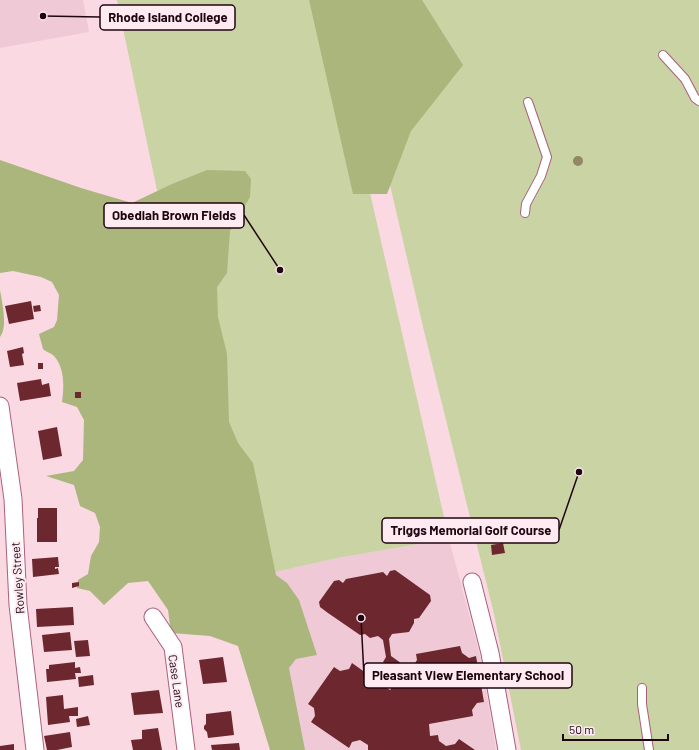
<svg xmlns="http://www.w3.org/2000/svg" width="699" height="750" font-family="Barlow,sans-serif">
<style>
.built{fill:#efcad6}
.green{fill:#c9d3a4}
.forest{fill:#aab67b}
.building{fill:#6d272e}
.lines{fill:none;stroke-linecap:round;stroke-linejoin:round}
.service-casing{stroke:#aa607b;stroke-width:10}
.minor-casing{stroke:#aa607b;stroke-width:19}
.service{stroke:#fff;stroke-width:8}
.minor{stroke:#fff;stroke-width:17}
.tree{fill:#928866}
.labels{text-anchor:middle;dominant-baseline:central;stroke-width:4;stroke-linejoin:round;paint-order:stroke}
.street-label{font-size:12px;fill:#200510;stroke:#fdebf1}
.leader{fill:none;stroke:#200510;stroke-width:1.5}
.callout-dot{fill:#200510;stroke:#fdebf1;stroke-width:1.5}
.callout{fill:#fdebf1;stroke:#200510;stroke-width:1.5}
.callout-label{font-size:13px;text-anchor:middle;font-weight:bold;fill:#200510}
</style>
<rect width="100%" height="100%" fill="#fbd9e3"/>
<path class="built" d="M0 0H83L89 32 0 48Z
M449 539 481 659 496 750H287L239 580 337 558Z"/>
<path class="green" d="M117 0H326L449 539 337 558 239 580Z
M347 0H699V750H521L494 614 424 331Z"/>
<path class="forest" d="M309 0H422L463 65 411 131 387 194H353Z
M0 160 81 188 132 203 172 184 207 170 245 171 251 179 250 197 230 231 227 273 217 287 218 317 227 354 229 422 238 443 253 463 276 575 287 583 299 600 317 655 296 659 289 668 305 750H270L238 646 210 636 171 633 168 610 148 581 128 583 104 605 90 591 77 588 78 580 88 574 91 556 99 542 100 527 95 513 80 506 74 485 46 476 74 471 83 460 84 420 77 407 62 402C64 388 65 368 54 356 51 353 46 352 43 349L39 334 54 327 57 320 59 295 52 282 41 277 13 271 0 273Z
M0 290C2 302 8 327 0 337Z"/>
<path class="building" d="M31 301 34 319 9 324 5 306Z
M40 305 41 311 34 312 33 306Z
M23 347 24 353 22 354 24 365 10 367 7 351Z
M38 363H43V369H38Z
M41 379 42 385 49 383 51 396 20 401 17 383Z
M75 392H81V398H75Z
M57 427 62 456 43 460 38 431Z
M38 508H57V542H37V518H38Z
M503 543 505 553 492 555 491 545Z
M58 557 59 567H55V569L58 568 59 574 33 577 32 559Z
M395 570 430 595 431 601 419 618 414 619V623L409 632 392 634 389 639 391 656 408 668H412L417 660 416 654 460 646 462 653 469 658 476 656 484 702 477 703 472 710 473 716 429 724 430 736 438 735 439 741 446 746 455 744 459 739 475 750H368V745L360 740 352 742 349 748 311 722 315 716 314 708 308 704 334 667 340 671 349 669 352 663 390 690 391 689 387 665 383 662 386 657 383 640 378 636 370 638 365 634 360 635 328 613 320 607 319 602 334 581 339 580 343 583 346 579 383 572 387 576 390 571Z
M79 582V586L72 588V583Z
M73 607 74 625 37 627 36 609Z
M70 632 72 650 44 652 42 635Z
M88 640 90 656 76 657 74 641Z
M223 657 227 682 203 684 199 660Z
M75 662V668L80 667 81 673H75L76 679 47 682 46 669H49V665Z
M93 675 94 685 79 687 78 677Z
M159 690 163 713 134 715 131 693Z
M63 695 64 709 78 707V716H69L70 722 48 725 46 697Z
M231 711 234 735 208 738 207 732 204 729V726L206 724V714Z
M88 716 90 725 77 727 76 719Z
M158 728 162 750H133L131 740 142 739V730Z
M70 732 72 747 57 750H47L44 736Z
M239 743 240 750H212L211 745Z
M14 744V750H0V746Z"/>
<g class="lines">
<defs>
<path id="service" d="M663 55 685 79 695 98 699 101
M525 213 526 204 541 176 547 157 528 102
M642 688V704L649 750"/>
<path id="minor" d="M0 406 13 499 18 605 35 750
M472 582 490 653 507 750
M153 617 173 647 186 750"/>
</defs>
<use href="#service" class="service-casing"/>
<use href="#minor" class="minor-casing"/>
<use href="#service" class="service"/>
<use href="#minor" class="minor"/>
</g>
<circle class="tree" cx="578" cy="161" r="5"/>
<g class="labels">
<g class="street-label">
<text transform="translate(17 578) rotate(-94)">Rowley Street</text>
<text transform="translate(177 681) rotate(82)">Case Lane</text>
</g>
</g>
<path class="leader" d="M43 16L100 17M280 270L244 215M579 472L559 530M361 618L364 676"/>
<g class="callout-dot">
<circle cx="43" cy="16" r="4"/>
<circle cx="280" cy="270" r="4"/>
<circle cx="579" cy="472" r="4"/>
<circle cx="361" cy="618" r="4"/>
</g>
<g class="callout">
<rect x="100" y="5" width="135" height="25" rx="4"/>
<rect x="104" y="203" width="140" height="25" rx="4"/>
<rect x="382" y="518" width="177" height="25" rx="4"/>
<rect x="364" y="663" width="208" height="25" rx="4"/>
</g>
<g class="callout-label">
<text x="168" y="22">Rhode Island College</text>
<text x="174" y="220">Obediah Brown Fields</text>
<text x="471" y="535">Triggs Memorial Golf Course</text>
<text x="468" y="680">Pleasant View Elementary School</text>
</g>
<path d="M563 734v6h105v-6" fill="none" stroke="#200510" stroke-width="2"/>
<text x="569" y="734" font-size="12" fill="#200510" stroke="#fdebf1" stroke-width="3" paint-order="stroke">50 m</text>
</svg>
